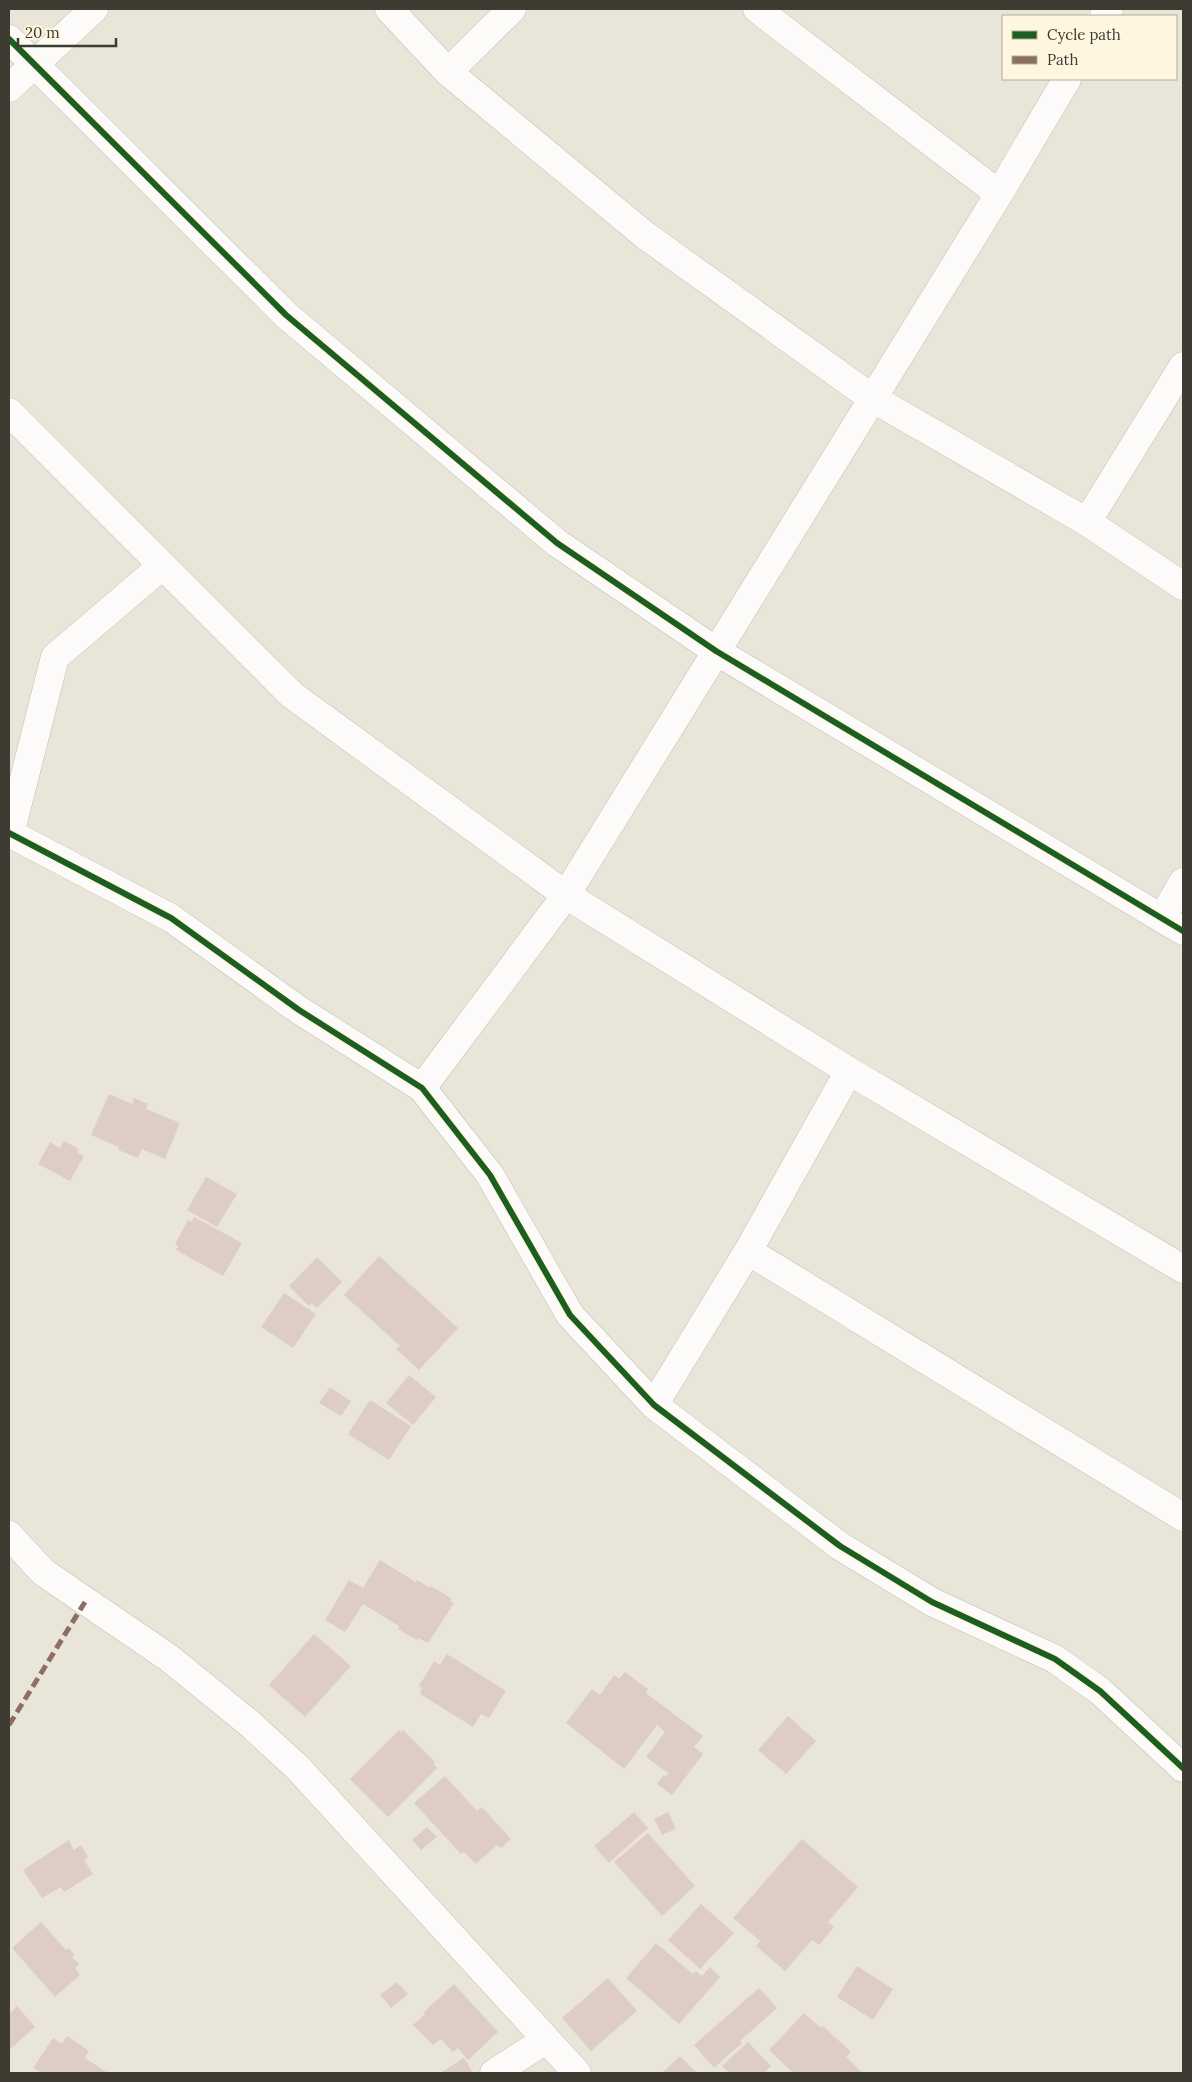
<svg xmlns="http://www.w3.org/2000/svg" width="1192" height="2082" font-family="Lora,serif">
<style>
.building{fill:#decdc5}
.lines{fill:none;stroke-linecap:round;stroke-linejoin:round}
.minor-casing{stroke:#c1beb4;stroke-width:29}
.minor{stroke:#fcfbf9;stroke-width:28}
.quiet{stroke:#8d6e63;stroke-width:5;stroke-dasharray:10 5;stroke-linecap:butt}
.cycleway-casing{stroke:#fef6df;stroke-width:9}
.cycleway{stroke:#1b5e20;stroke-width:6}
</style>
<rect width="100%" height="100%" fill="#e9e6d9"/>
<path class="building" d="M109 1094 132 1104 134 1098 148 1104 146 1109 180 1123 165 1159 142 1149 138 1158 118 1150 119 1147 91 1135Z
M64 1141 79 1149 77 1152 84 1156 70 1181 38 1164 50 1142 60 1148Z
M206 1177 237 1194 217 1227 187 1210Z
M194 1217 242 1243 223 1276 176 1250 178 1246 175 1244 188 1220 191 1222Z
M379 1256 458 1328 419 1370 396 1349 400 1346 344 1295Z
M317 1257 342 1282 317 1308 312 1303 309 1306 289 1286Z
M284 1293 316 1314 293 1348 261 1327Z
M409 1375 436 1397 413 1425 386 1403Z
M330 1387 351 1401 341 1416 319 1403Z
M370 1400 411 1426 389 1460 348 1434Z
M380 1560 416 1582 417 1580 430 1588 431 1586 451 1598 450 1601 454 1603 428 1643 418 1638 417 1640 398 1629 399 1626 363 1604 345 1632 325 1620 349 1580 363 1588Z
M314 1634 351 1666 305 1717 269 1685Z
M447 1654 506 1691 489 1718 481 1714 473 1727 420 1694 422 1688 419 1686 434 1661 440 1665Z
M625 1672 648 1689 646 1693 703 1736 694 1747 703 1754 672 1795 657 1784 663 1775 666 1777 668 1773 646 1757 665 1732 657 1725 624 1769 566 1723 592 1689 600 1695 614 1675 619 1679Z
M788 1716 816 1741 786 1774 758 1750Z
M399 1730 401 1732 403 1730 435 1762 433 1764 437 1768 388 1817 350 1779Z
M445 1776 477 1811 482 1807 511 1839 501 1848 497 1845 476 1864 464 1852 461 1854 414 1803Z
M634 1812 648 1828 609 1863 594 1846Z
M668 1812 676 1829 662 1835 654 1819Z
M427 1827 437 1837 421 1850 412 1840Z
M648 1833 695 1886 662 1916 614 1862Z
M802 1839 858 1887 828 1922 834 1927 819 1945 812 1940 785 1971 756 1946 760 1941 733 1918Z
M69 1840 74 1850 81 1845 88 1857 84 1860 93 1874 64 1892 61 1887 42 1898 23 1870Z
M701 1904 734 1933 700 1969 668 1940Z
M41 1922 66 1950 68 1948 75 1955 72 1957 79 1964 75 1968 80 1975 55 1997 12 1948Z
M656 1943 693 1974 696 1971 702 1976 710 1967 720 1977 679 2024 626 1978Z
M857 1966 893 1989 873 2020 837 1997Z
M608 1978 637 2011 591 2051 562 2018Z
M397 1982 408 1994 391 2008 380 1995Z
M454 1984 498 2032 468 2060 458 2048 453 2052 441 2039 433 2045 413 2025 425 2014 424 2012Z
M759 1988 777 2008 740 2041 742 2043 714 2068 694 2045Z
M17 2006 35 2027 10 2049 9 2014Z
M804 2013 821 2028 823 2026 851 2052 846 2057 863 2073H793L769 2050Z
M67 2036 89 2051 85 2058 108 2073H42L33 2068 53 2038 62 2044Z
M748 2042 771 2066 764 2073H729L722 2066Z
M680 2056 697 2073H662Z
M464 2058 472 2071 469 2073H440Z"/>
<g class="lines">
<defs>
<path id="minor" d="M389 9 448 72 646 236 872 398 1087 522 1183 586
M757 9 999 194
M1104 16 1109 9
M9 39 286 315 557 543 716 651 1183 931
M448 72 512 9
M9 88 94 9
M9 412 292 695 566 895 849 1071 1183 1269
M1087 522 1183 366
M9 833 171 918 299 1010 422 1088 490 1175 570 1315 654 1405 840 1546 932 1602 1055 1659 1100 1691 1183 1768
M10 834 55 657 162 566
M1162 918 1183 882
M422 1088 566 895 999 194 1067 79
M748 1251 1183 1517
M654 1405 748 1251 849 1071
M9 1535 43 1572 169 1658 249 1723 298 1768 577 2073
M494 2073 546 2040"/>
</defs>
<use href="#minor" class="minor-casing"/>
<use href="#minor" class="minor"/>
<path class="quiet" d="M9 1725 85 1602"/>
<defs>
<path id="cycleway" d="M9 39 286 315 557 543 716 651 1183 931
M9 833 171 918 299 1010 422 1088 490 1175 570 1315 654 1405 840 1546 932 1602 1055 1659 1100 1691 1183 1768"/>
</defs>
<use href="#cycleway" class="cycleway-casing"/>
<use href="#cycleway" class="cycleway"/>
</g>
<rect width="1192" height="2082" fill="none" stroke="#3e3b32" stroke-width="20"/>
<rect x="1002" y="15" width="175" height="65" fill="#fef6df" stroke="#b1ab9a"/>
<rect x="1012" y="31" width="25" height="8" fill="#1b5e20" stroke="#b1ab9a"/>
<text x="1047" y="40" font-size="15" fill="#3e3b32">Cycle path</text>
<rect x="1012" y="56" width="25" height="8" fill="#8d6e63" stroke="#b1ab9a"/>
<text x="1047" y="65" font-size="15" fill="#3e3b32">Path</text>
<path d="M18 38v8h98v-8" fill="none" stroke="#3e3b32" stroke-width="2.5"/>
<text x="25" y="38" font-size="15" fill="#3e3b32" stroke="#fef6df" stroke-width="4" paint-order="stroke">20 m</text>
</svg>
